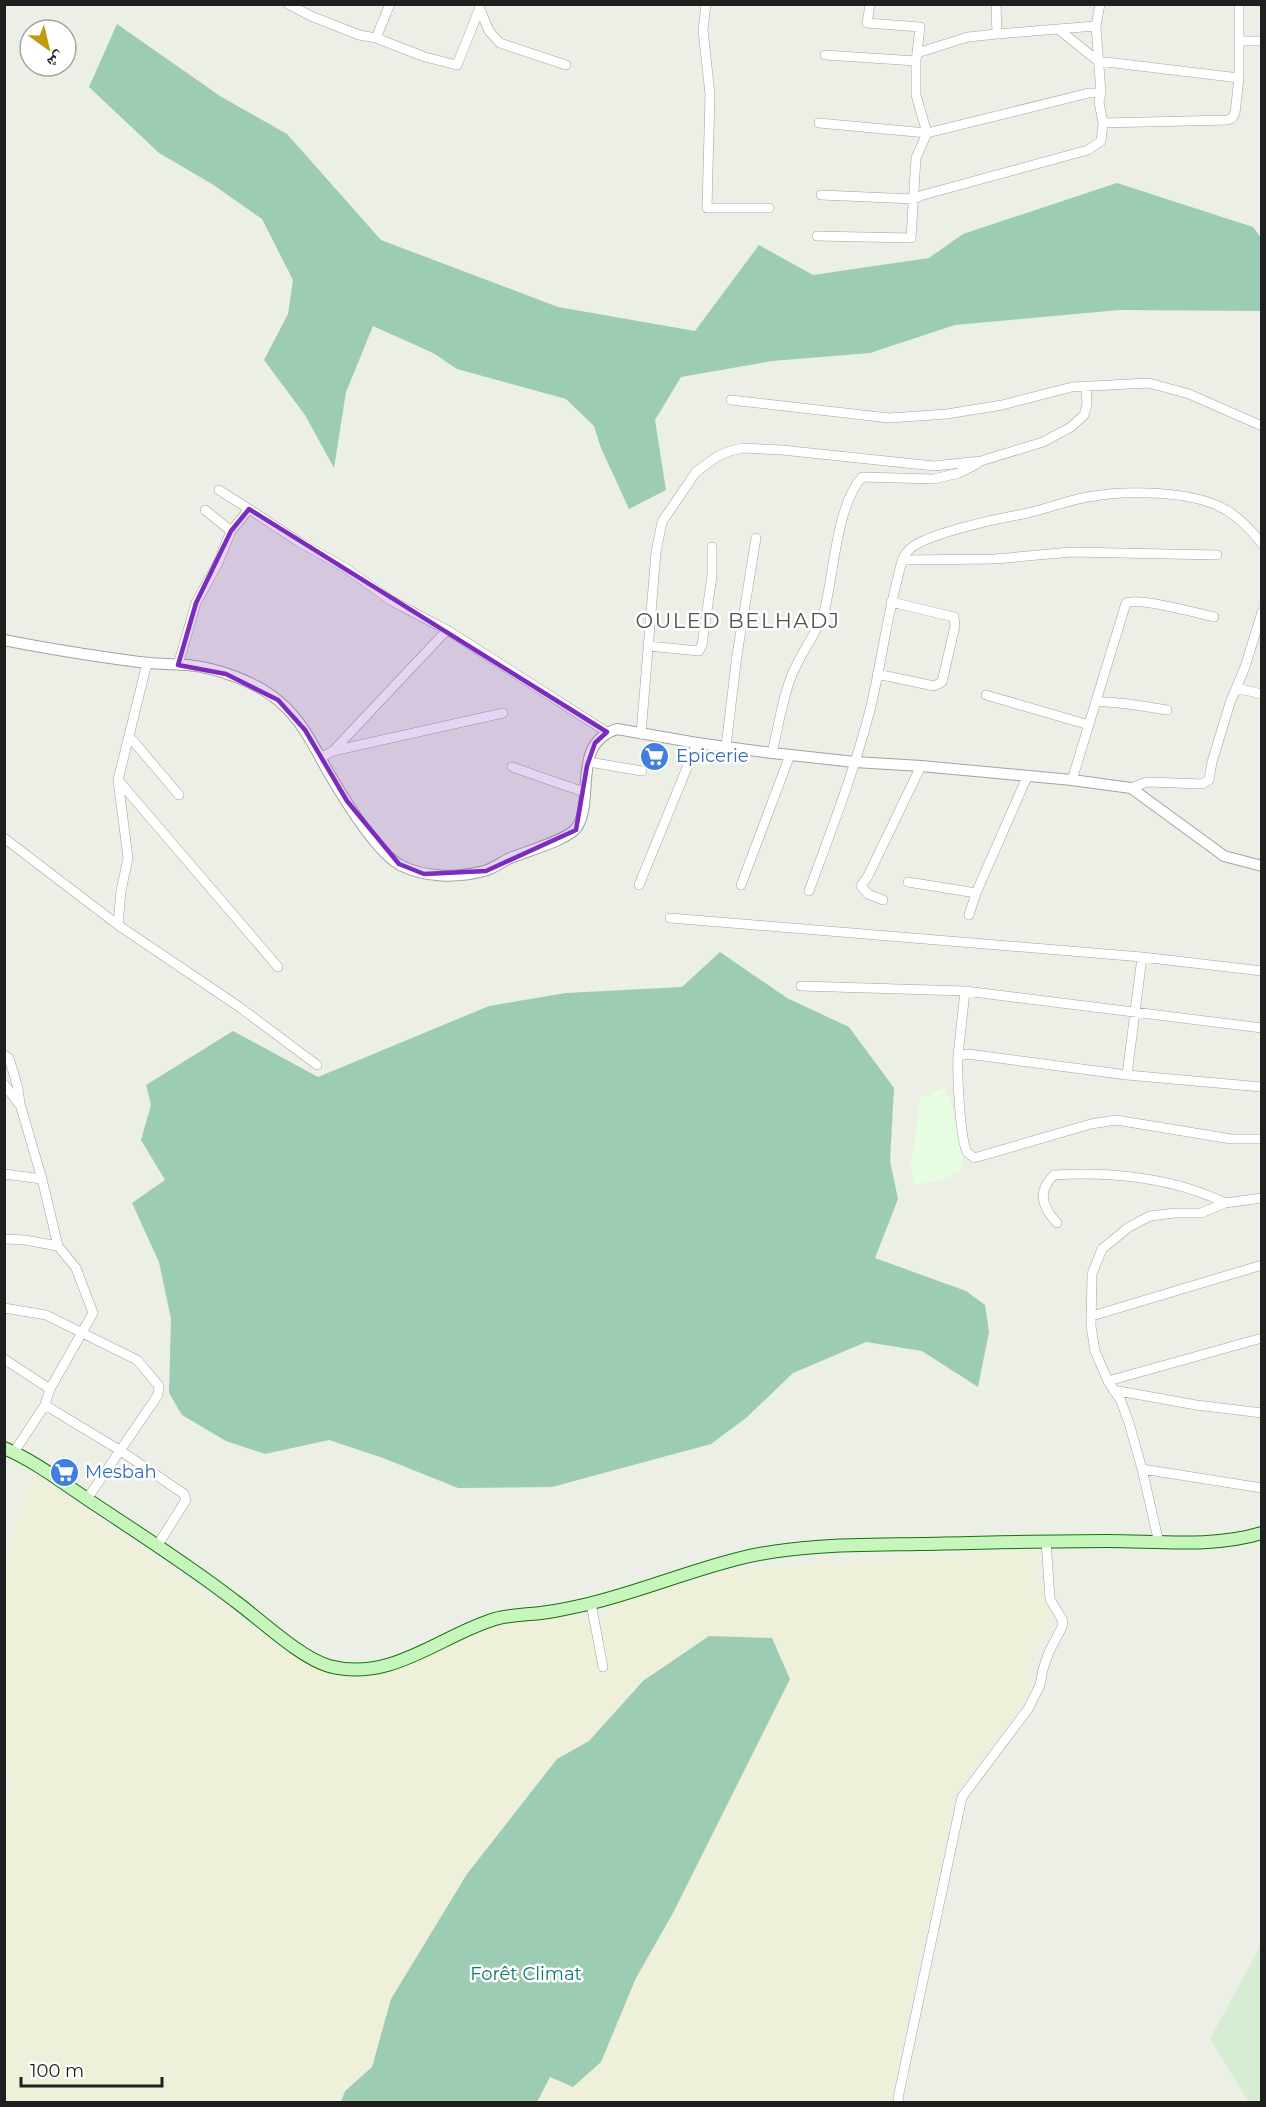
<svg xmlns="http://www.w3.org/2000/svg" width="1266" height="2107" font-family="Montserrat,'Noto Naskh Arabic',sans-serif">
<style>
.education{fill:#e7fde1}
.military{fill:#eff0da}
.farmland{fill:#d6edd3}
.forest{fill:#9dccb4}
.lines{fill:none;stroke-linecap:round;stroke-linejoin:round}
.minor-casing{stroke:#a3a3a3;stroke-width:10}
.tertiary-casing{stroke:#a3a3a3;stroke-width:12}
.secondary-casing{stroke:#17710c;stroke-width:14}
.minor{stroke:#fff;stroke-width:9}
.tertiary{stroke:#fff;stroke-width:10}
.secondary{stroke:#c7f6bd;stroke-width:12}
.marked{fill:#7b2cbf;fill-opacity:0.2;stroke:#7b2cbf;stroke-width:4.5;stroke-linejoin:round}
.labels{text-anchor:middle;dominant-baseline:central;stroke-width:5;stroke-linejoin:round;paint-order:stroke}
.shop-label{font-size:18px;fill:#366cbe;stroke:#fff;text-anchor:start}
.park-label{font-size:18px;fill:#12786a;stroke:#fff}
.quarter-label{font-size:21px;letter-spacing:1.5px;fill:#525252;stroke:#fff}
</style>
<rect width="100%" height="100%" fill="#ebefe6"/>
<path class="education" d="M945 1088 946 1094 941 1096 942 1100 943 1097 950 1095 956 1125 959 1126 963 1159 961 1171 950 1173 951 1178 914 1185 911 1165 921 1096 931 1097 932 1091Z"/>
<path class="military" d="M33 1473 260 1633 307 1664 337 1676 408 1665 480 1627 574 1613 583 1621 606 1619 615 1603 726 1571 1039 1548 1036 1589 1050 1606 1054 1617 1028 1661 1031 1691 953 1797 890 2102H5L4 1798 14 1794 7 1771 5 1770V1565Z"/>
<path class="farmland" d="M1261 1945V2102H1249L1210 2039Z"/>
<path class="forest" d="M117 24 220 96 287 134 381 240 558 307 695 331 759 245 813 275 929 258 963 234 1117 183 1253 227 1261 238V311L1119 310 955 325 870 353 772 361 681 377 655 420 666 490 629 509 601 448 594 426 566 399 457 369 433 353 373 326 346 392 334 468 305 415 264 360 288 314 293 280 262 219 212 184 159 153 89 87Z
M720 952 787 998 849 1027 894 1088 890 1161 898 1199 875 1258 966 1291 985 1305 989 1332 978 1387 922 1351 866 1342 793 1373 746 1418 711 1444 552 1487 458 1488 383 1458 329 1440 265 1454 226 1441 182 1415 169 1393 171 1319 159 1262 132 1203 165 1180 141 1140 151 1105 146 1085 233 1031 318 1077 489 1006 566 993 682 987Z
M709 1636 772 1638 790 1679 673 1913 636 1978 601 2062 573 2087 550 2077 537 2102H341L345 2091 372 2067 391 1999 467 1874 557 1759 589 1741 643 1681Z"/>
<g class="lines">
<defs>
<path id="minor" d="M288 4 311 16 359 35 376 38 425 57 457 65 479 10
M706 4 703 30 710 94 707 208H769
M870 4 867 23 920 27 916 61
M996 4 997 34 1058 29 1098 61 1239 78
M479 7 489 31 500 43 566 65
M1096 26 1100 4
M1058 29 1096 26 1101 93
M376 38 390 4
M1240 41H1262
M917 53 968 37 997 34
M819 123 927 133 1089 93H1101L1099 102 1103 123 1228 120 1232 118 1235 113 1239 78V4
M821 195 914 199 923 195 1088 150 1101 141 1103 123
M817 236 911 238 916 158 927 133 916 95V61L825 55
M731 400 889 418 947 414 1002 405 1072 387 1149 383 1189 394 1262 426
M249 509 299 542 344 567 392 601 447 630 607 732
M205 510 231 531
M902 560 995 559 1072 552 1217 555
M648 646 699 651 702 645 712 576V547
M147 663 118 780 278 967
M178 665 196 603 218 563 231 531 249 509 219 490
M877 674 934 686 942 682 955 626 954 617 891 602
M1236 688 1262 694
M986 695 1089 725
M1096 701 1129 704 1167 710
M641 734 656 552 662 522 696 472 718 456 730 451 743 448 782 450 934 466 981 461 1043 442 1071 427 1084 415 1087 404 1086 386
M129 736 179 795
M726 746 737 655 756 538
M333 751 503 713
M772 753C778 728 782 701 791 677 800 653 818 633 825 608 834 571 837 505 862 477L934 479 959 473 977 464
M320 758 333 751 447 630
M589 762 642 771
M512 767 584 792
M1072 780 1126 603C1138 597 1197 613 1214 617
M1131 788 1147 782 1202 784 1209 780 1212 762 1230 703 1245 667 1262 612
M4 838 118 925 238 1006 317 1065
M908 882 976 893
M639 885 697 743
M741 885 790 755
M809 891C831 831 854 772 870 710 881 666 886 621 898 577 900 569 901 559 907 552 919 535 996 519 1018 515 1042 511 1064 501 1088 497 1124 490 1193 490 1226 510 1240 518 1252 531 1262 544
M883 900 868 894 861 886 868 876 921 766
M969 915 976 893 1027 777
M670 918 1142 957 1262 971
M118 925 121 891 128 858 118 780
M801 986 965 991 1262 1028
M4 1055 9 1058 18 1088 20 1104 42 1179
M958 1056 965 991
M1127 1075 1142 957
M4 1084 19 1104
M1262 1087 1127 1075 968 1054 958 1056C957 1073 960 1139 967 1152 968 1153 974 1157 974 1158L1091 1124 1116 1120 1231 1139H1262
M4 1174 42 1179 58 1246 25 1240 4 1239
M1057 1223C1042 1207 1037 1191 1054 1175 1109 1171 1175 1178 1225 1203
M4 1308 46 1315 137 1360 159 1386 158 1395 87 1499
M1092 1316 1262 1265
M4 1359 50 1389
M1108 1381 1262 1338
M1113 1390 1196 1405 1262 1413
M45 1405 121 1451 184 1494 186 1500 157 1546
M14 1452 45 1405 50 1389 93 1313 76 1268 58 1246
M1142 1469 1262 1488
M1159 1543 1142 1469 1129 1423 1121 1401 1108 1381 1095 1351 1091 1326 1092 1274 1102 1249 1129 1227 1150 1216 1175 1213H1201L1225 1203 1262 1198
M591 1603 603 1667
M899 2102 898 2098 962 1797 1028 1709 1040 1685 1043 1669 1049 1652 1062 1627 1063 1621 1050 1599 1046 1541"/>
<path id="tertiary" d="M4 640C49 649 94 656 139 662 155 664 172 664 188 665 218 668 257 682 280 702 301 720 313 744 326 768 341 794 375 851 400 865 425 878 457 878 484 871 493 869 500 863 508 859 524 852 569 840 577 827 595 799 571 743 617 729L697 743 772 753 855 762 921 766 1072 780 1131 788 1224 856 1262 866"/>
<path id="secondary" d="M4 1448C37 1462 67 1486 96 1505 143 1536 191 1567 235 1601 261 1620 299 1657 329 1666 391 1683 441 1635 495 1619 512 1614 530 1615 548 1612 561 1610 575 1607 588 1604 638 1592 686 1572 737 1559 795 1544 858 1545 918 1544 981 1543 1044 1541 1107 1541 1158 1541 1212 1548 1262 1533"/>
</defs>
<use href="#minor" class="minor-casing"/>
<use href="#tertiary" class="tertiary-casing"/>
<use href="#secondary" class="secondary-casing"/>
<use href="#minor" class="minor"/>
<use href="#tertiary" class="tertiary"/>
<use href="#secondary" class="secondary"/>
</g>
<path class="marked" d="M249 509 607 732 595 743 587 766 576 830 486 871 424 874 399 864 347 801 305 730 278 700 226 674 178 665 196 603 231 531Z"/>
<defs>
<symbol id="supermarket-disc" viewBox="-11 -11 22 22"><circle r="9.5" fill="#3f7fe0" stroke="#fff"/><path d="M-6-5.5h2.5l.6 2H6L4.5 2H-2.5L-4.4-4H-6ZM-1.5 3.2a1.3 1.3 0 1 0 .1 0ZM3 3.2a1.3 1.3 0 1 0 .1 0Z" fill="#fff"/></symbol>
</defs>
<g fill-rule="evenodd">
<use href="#supermarket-disc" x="638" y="740" width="33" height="33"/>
<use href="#supermarket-disc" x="48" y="1456" width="33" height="33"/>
</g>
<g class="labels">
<g class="shop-label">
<text x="676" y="756">Epicerie</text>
<text x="85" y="1472">Mesbah</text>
</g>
<g class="park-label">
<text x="526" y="1974">Forêt Climat</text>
</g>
<g class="quarter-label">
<text x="738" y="620">OULED BELHADJ</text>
</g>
</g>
<rect width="1266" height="2107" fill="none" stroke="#1f1f1f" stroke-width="12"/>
<g transform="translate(48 48) rotate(146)"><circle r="28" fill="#ffffff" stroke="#a5a5a5" stroke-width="1.5"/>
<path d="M0-4.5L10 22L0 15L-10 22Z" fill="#c29b0c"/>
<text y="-9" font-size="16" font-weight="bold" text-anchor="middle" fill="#1f1f1f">ش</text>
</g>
<path d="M21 2077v9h141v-9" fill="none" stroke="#1f1f1f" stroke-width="3"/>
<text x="30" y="2077" font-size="18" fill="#1f1f1f" stroke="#ffffff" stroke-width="4.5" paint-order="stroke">100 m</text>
</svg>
